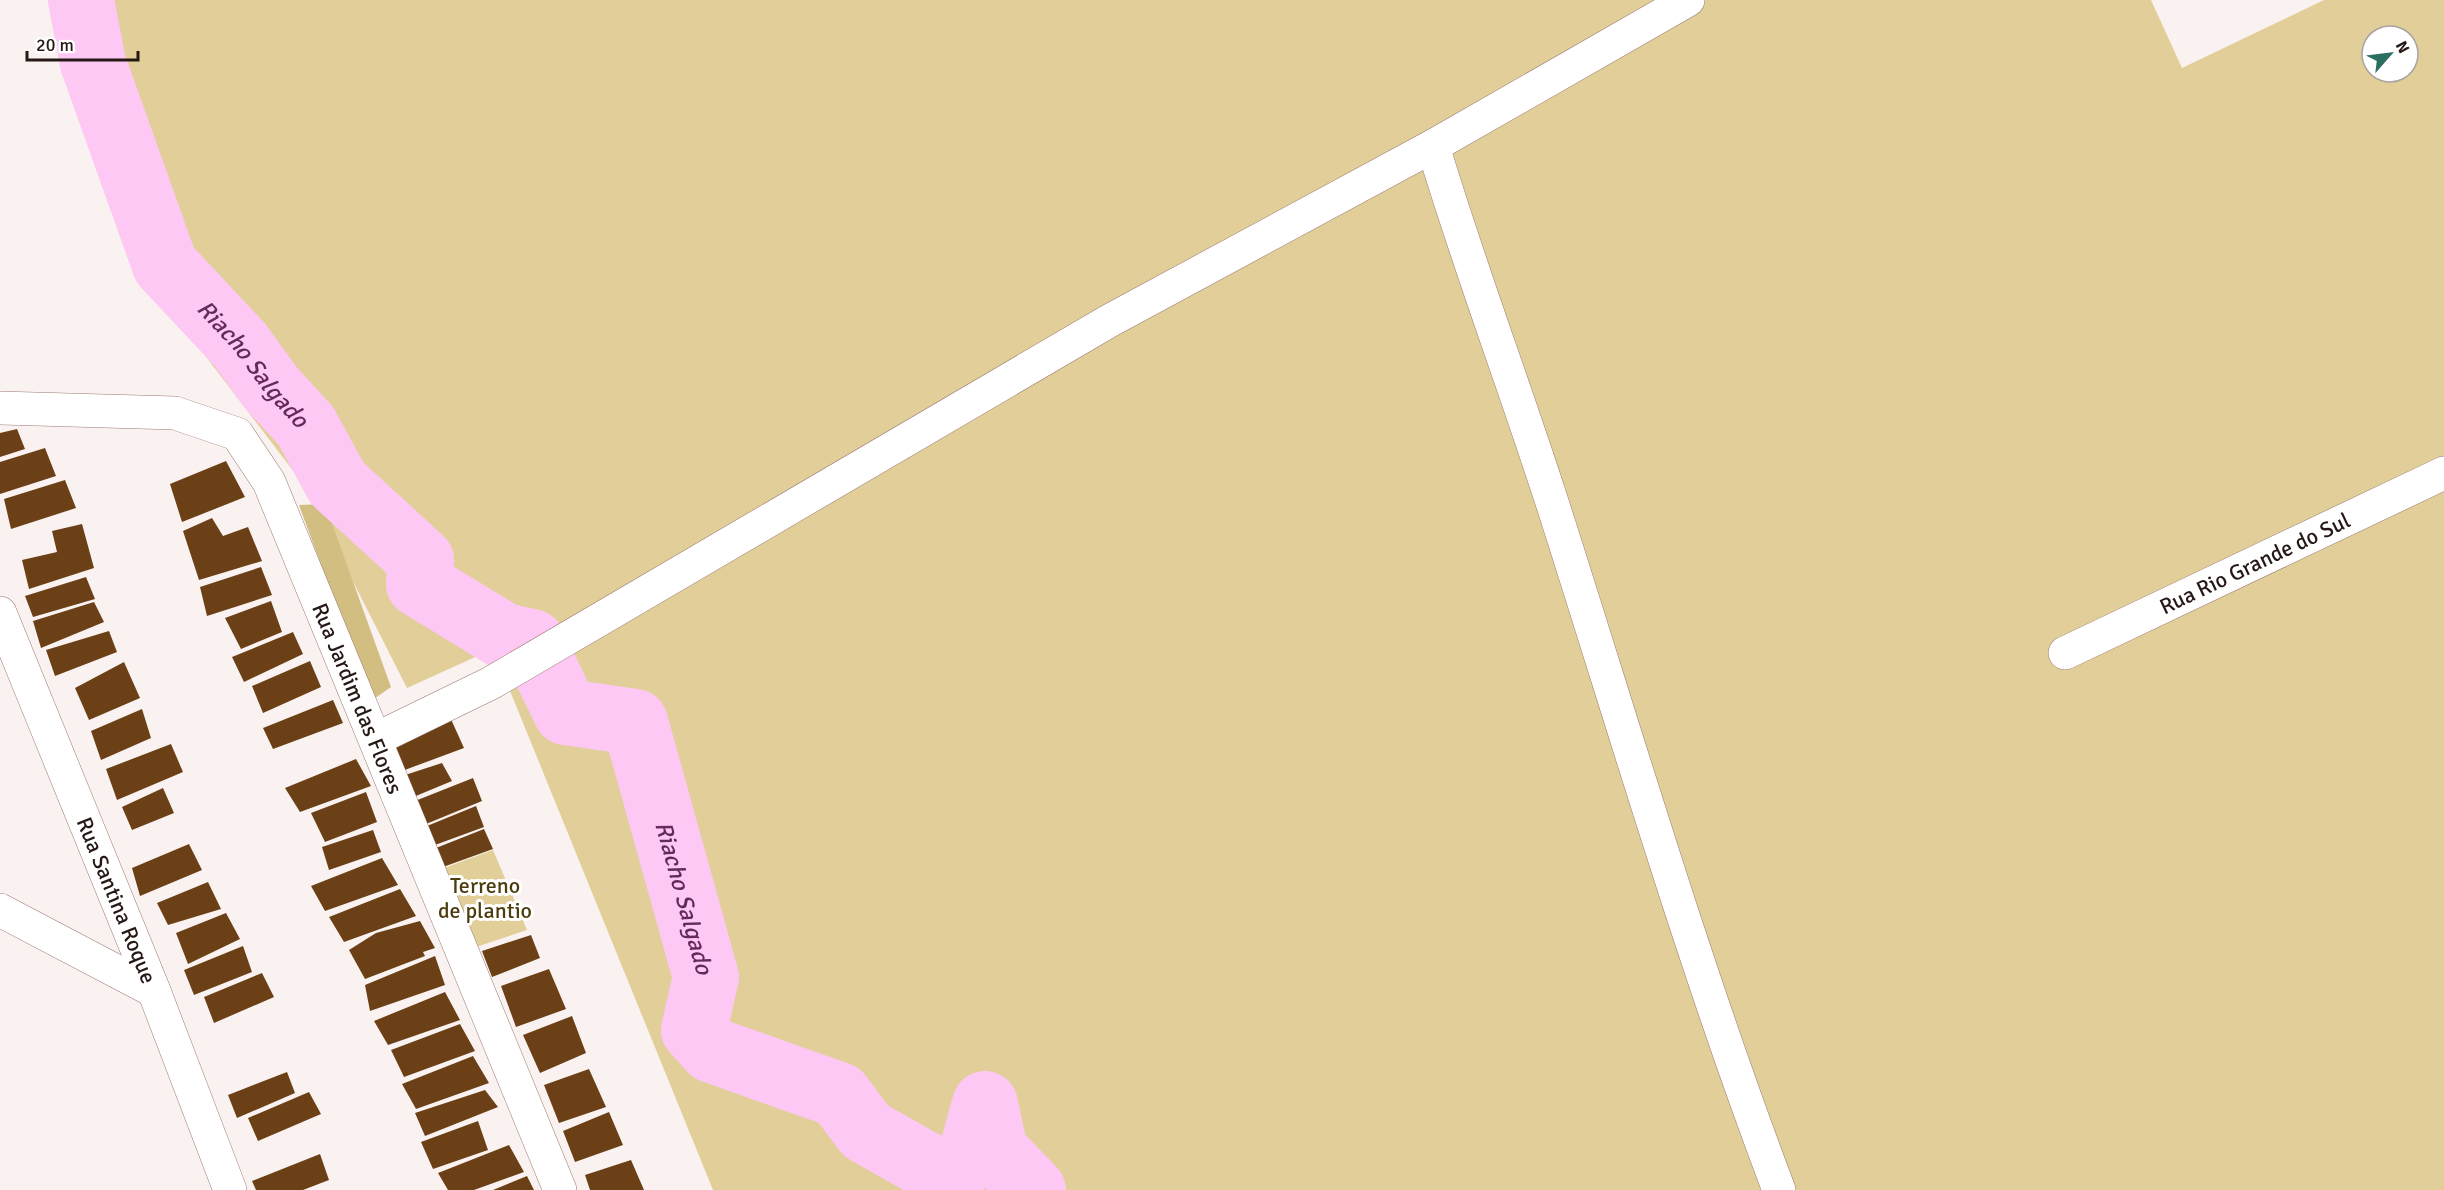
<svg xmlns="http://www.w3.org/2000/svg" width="2444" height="1190" font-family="Signika,sans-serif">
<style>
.green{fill:#e1ce98;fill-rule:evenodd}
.forest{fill:#d3be82}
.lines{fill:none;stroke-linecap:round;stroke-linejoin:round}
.river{stroke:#fdc8f3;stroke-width:66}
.building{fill:#6b4016}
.street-casing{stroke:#9c7a73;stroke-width:34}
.street{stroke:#fff;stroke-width:33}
.labels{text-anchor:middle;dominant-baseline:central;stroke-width:6;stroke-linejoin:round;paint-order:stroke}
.street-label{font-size:22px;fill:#251815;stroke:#fff}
.park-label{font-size:22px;fill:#4c3d0d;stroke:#fff}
.water-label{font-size:24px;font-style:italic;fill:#65295d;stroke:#fff}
</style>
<rect width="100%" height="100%" fill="#faf2f0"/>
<path class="green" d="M60 0H2151L2182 68 2324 0H2444V1190H713L493 649 407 688 304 485 136 265ZM2372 36H2408V72H2372Z
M493 850 527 930 476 947 444 868Z"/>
<path class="forest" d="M325 504 391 687 371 701 299 505Z"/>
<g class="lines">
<g class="river">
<path id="s1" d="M81 0 93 63 165 265 240 345 271 388 306 426 337 483 421 560 419 584 504 636 532 642"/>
<path id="s2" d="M545 669 566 712 635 722 706 977 694 1030 712 1050 839 1095 866 1131 951 1179 973 1148 985 1104 995 1151 1033 1190"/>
</g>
</g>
<path class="building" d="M17 429 25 449 0 457V433Z
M45 448 56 476 0 494V462Z
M226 461 245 497 182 522 170 484Z
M65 480 76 508 11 529 4 499Z
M212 518 223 536 248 527 262 561 199 580 183 531Z
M82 524 94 568 29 589 22 560 57 552 52 531Z
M261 567 272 595 207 616 200 587Z
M86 577 95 599 33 617 25 596Z
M271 601 282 632 241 649 225 618Z
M94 602 104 622 41 648 33 621Z
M109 631 117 652 55 676 46 650Z
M293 632 303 654 244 682 232 657Z
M310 661 321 687 263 713 252 686Z
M124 662 140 698 89 720 75 688Z
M333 700 343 723 273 749 263 728Z
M142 709 151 738 101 760 91 731Z
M450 717 464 748 402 771 392 740Z
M171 744 183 772 117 800 106 769Z
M356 759 371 786 300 812 285 788Z
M442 763 452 781 411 798 402 776Z
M473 778 482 801 426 824 415 801Z
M163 788 174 813 132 830 122 807Z
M366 792 377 822 325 842 311 813Z
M476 806 484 827 435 845 427 826Z
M484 829 493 849 443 867 436 848Z
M373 830 381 852 329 870 322 847Z
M189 844 202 870 140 896 132 868Z
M382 858 398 885 325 911 311 886Z
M208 882 221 909 168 925 157 903Z
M400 889 416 916 344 942 329 917Z
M226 913 240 939 188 964 176 933Z
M420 921 435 948 423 952 425 956 365 979 349 950 376 933Z
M531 935 540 958 492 977 482 951Z
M243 946 252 972 194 995 184 970Z
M435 956 445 985 370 1011 365 985Z
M549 969 566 1009 516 1027 501 986Z
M262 973 274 997 214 1023 204 997Z
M445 992 460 1020 388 1045 374 1021Z
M572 1016 586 1053 540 1073 523 1035Z
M460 1024 475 1051 404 1077 391 1050Z
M473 1056 489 1083 416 1109 402 1084Z
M589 1069 606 1107 559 1123 544 1085Z
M287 1072 295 1093 237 1118 228 1095Z
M485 1090 498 1107 425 1136 415 1113Z
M309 1092 321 1114 258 1141 248 1118Z
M609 1112 623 1145 575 1162 563 1131Z
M478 1121 488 1150 433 1169 421 1142Z
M509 1145 524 1172 474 1190H448L438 1173Z
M320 1154 329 1180 303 1190H256L252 1181Z
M631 1160 644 1190H590L585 1175Z
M527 1176 534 1190H493Z"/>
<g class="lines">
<defs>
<g id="street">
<path d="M1433 146C1471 273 1519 397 1559 524 1630 747 1696 971 1779 1190"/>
<path id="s3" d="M0 408 175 413 237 434 269 482 560 1190"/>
<path id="s4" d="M0 613 154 991 230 1190"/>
<path id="s5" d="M2065 653 2444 473"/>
<path d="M376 739 491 683 1109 321 1433 146 1688 0"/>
<path d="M0 910 154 991"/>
</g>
</defs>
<use href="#street" class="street-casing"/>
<use href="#street" class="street"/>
</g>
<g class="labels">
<g class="street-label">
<text stroke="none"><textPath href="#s5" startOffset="210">Rua Rio Grande do Sul</textPath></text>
<text stroke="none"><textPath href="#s3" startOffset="532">Rua Jardim das Flores</textPath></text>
<text stroke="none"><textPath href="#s4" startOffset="310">Rua Santina Roque</textPath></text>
</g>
<g class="park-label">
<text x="485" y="885">Terreno<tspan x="485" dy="25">de plantio</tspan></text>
</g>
<g class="water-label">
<text stroke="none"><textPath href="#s1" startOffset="411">Riacho Salgado</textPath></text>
<text stroke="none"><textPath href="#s2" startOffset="300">Riacho Salgado</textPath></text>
</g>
</g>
<g transform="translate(2390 54) rotate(62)"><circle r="28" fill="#ffffff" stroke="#a8a3a1" stroke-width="1.5"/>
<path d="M0-4.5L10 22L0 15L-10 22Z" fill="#2a6f62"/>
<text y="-9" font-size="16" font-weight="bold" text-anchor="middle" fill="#251815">N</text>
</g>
<path d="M27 51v9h111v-9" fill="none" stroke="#251815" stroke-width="3"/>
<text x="36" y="51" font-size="18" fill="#251815" stroke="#ffffff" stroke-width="4.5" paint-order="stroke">20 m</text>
</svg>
